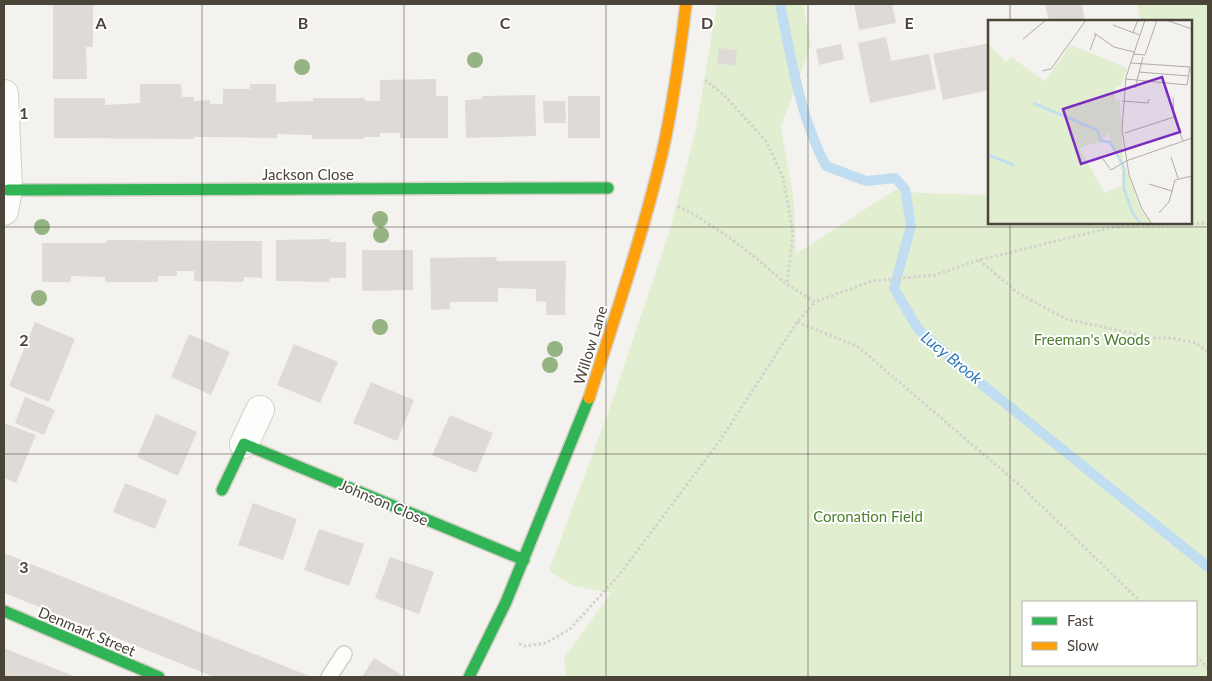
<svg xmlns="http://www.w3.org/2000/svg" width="1212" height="681" font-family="Lato,sans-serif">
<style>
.green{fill:#e1eecf;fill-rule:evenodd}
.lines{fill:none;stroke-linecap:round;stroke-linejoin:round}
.stream{stroke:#c0ddf1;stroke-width:10}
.building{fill:#dedbd6}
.lane-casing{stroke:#d2d0cb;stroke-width:18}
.street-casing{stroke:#d2d0cb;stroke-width:30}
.fast-casing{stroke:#d3cfc5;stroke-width:14}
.slow-casing{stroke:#d3cfc5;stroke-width:14}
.path{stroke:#d3d2cc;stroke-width:3;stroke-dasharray:2.5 2.5;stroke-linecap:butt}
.lane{stroke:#fdfdfc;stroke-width:15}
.street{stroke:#fdfdfc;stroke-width:28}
.fast{stroke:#30b455;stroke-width:11}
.slow{stroke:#ff9f0a;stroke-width:11}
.tree{fill:#96b382}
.grid{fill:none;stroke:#4b4439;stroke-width:1;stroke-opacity:0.55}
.labels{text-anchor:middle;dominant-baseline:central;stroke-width:4;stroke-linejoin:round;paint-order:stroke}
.street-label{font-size:15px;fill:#4b4439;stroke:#fff}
.park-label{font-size:15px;fill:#4a7f2a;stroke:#fff}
.water-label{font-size:16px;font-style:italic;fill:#2e7ab2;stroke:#fff}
.inset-river{fill:none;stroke:#c0ddf1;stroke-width:2.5}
.inset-road{fill:none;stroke:#b0aca6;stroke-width:1}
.view{fill:#7b2cbf;fill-opacity:0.15;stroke:#7b2cbf;stroke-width:2.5}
.inset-edge{fill:none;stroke:#4b4439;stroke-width:2.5}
.grid-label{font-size:16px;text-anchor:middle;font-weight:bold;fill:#4b4439;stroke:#fff;stroke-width:4;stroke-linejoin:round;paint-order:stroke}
</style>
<rect width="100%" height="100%" fill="#f4f2ee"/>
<path class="green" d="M717 4H803L811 44 781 127 794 203 796 254 895 190 920 193 989 195 990 222H1191V21H1141L1137 4H1208V677H566L564 658 611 593 573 586 549 571 609 410 669 233 695 134ZM1023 602H1196V665H1023Z"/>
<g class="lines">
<path class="stream" d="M780 4C791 58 800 117 826 166L866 181 895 178 905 189 911 226 894 288 918 329 974 378 1208 567"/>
</g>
<path class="building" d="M53 4H93V47H86L87 79H53Z
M854 4H892L896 23 859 30Z
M1045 4H1082L1085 21H1049Z
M886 37 891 61 929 54 936 89 870 103 858 43Z
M990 43V90L943 100 933 54Z
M841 44 844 59 819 65 816 49Z
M719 48 737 50 735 66 717 63Z
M436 79V96H448V138H400V133H380V137H364V139H312V135L277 134V138L210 137H194V139L54 138V98H105V105L140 103V84H181L182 97H194V101L210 100V104H223V89H250V84H276V102L313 101V98H364L365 101H380V80Z
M535 95 536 136 466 138 465 100 482 99V96Z
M568 96H600V138H568Z
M543 101H565L566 123H544Z
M330 239V242H346V278H329V282L276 281V240Z
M106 240 262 241V278L244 277 243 282 194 281V271H177V276H158V282H105V277L71 276V282H42V243H106Z
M362 250H413V290L362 291Z
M497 257 496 261H566L565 315H546V302L536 301V289L498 288V302H450V309L431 310 430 258Z
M35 322 75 339 49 402 9 386Z
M189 334 230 352 211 395 171 377Z
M294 344 338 362 320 403 277 385Z
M371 382 414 400 397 441 353 423Z
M25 397 55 410 44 435 15 423Z
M156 414 197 432 178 476 137 457Z
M450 415 493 433 476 473 432 455Z
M4 423 36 435 16 483 4 478Z
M125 483 167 500 155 529 113 512Z
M253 503 297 519 283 560 238 545Z
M319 529 364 544 349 586 304 570Z
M4 553 309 676V677H214L7 594 4 593Z
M390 557 434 572 419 614 375 598Z
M4 648 58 670 77 677H4Z
M374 658 405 677H362Z"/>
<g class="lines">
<defs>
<path id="lane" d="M329 677 344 654"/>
<path id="street" d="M4 94 8 190 4 211
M244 444 260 410"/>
<path id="fast" d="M8 190 608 188
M222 490 244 444 524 560
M4 611 159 677
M469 677 506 602 589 398"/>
<path id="slow" d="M589 398C615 317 642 237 662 154 673 105 680 54 686 4"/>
</defs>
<use href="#lane" class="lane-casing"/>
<use href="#street" class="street-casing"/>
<use href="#fast" class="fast-casing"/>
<use href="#slow" class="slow-casing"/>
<path class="path" d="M705 80 725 96 766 141 783 177 793 234 787 284 815 302 872 281 935 275 979 260 1114 227 1208 223
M678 206C718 227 753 254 786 284
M979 260 1018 293 1066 319 1153 338H1172L1196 343 1208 352
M797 322 857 346 1023 488 1141 602
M519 644 525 646 546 643 570 629 620 574 719 442 797 322 815 302
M1196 656 1208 668"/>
<use href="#lane" class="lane"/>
<use href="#street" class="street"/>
<use href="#fast" class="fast"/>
<use href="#slow" class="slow"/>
</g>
<g class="tree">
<circle cx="475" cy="60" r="8"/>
<circle cx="302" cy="67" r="8"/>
<circle cx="380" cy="219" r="8"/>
<circle cx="42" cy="227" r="8"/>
<circle cx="381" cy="235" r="8"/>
<circle cx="39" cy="298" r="8"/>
<circle cx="380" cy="327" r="8"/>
<circle cx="555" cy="349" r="8"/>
<circle cx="550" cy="365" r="8"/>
</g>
<path class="grid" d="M202 4V677M404 4V677M606 4V677M808 4V677M1010 4V21M1010 222V677M4 227H1208M4 454H1208"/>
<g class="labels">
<g class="street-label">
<text x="308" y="174">Jackson Close</text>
<text transform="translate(590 345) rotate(-73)">Willow Lane</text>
<text transform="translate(384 502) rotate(23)">Johnson Close</text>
<text transform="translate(87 631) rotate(23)">Denmark Street</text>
</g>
<g class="park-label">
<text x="1092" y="339">Freeman's Woods</text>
<text x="868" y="516">Coronation Field</text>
</g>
<g class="water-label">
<text transform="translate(952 357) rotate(39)">Lucy Brook</text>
</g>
</g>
<g transform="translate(988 20)">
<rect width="204" height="204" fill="#f4f2ee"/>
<path d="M0 23 18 42 23 37 57 61 83 25 139 48 134 64 127 68V80L132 81 135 140 131 143 120 113 114 121 91 128 117 173 134 165V150L131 147 136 144 153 190 163 204H0Z" fill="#e1eecf"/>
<path class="inset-river" d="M45 83 109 110 113 121 122 122 136 147V169L145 194 153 204M0 135 26 145"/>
<path class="inset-road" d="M150 0 145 12 151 15M157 0 138 57 134 109 141 155 154 189 164 204M178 0 204 9M125 5 146 13M106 13 126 27 146 32M35 19 58 0M102 30 108 14M145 34 157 35 169 0M54 51 63 49 98 0M151 52 201 56M138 59 199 65 202 47 143 43M147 68 155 37M185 77 186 97 195 121M134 81 160 83 161 79M137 113 186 97M183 137 190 158M115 139 123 150 138 141 204 118M161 164 184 171M171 193 181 182 187 160 204 156"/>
<path class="view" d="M174 57 192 112 93 144 75 89Z"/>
<rect width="204" height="204" class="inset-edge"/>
</g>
<g class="grid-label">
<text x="101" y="29">A</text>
<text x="303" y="29">B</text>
<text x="505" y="29">C</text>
<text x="707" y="29">D</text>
<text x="909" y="29">E</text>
<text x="24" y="119">1</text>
<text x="24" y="346">2</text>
<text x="24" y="573">3</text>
</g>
<rect width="1212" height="681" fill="none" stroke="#4b4439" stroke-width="10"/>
<rect x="1022" y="601" width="175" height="65" fill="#ffffff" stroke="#b7b4b0"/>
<rect x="1032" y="617" width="25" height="8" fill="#30b455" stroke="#b7b4b0"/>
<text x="1067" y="626" font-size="15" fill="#4b4439">Fast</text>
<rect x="1032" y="642" width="25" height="8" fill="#ff9f0a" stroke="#b7b4b0"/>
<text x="1067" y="651" font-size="15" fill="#4b4439">Slow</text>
</svg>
